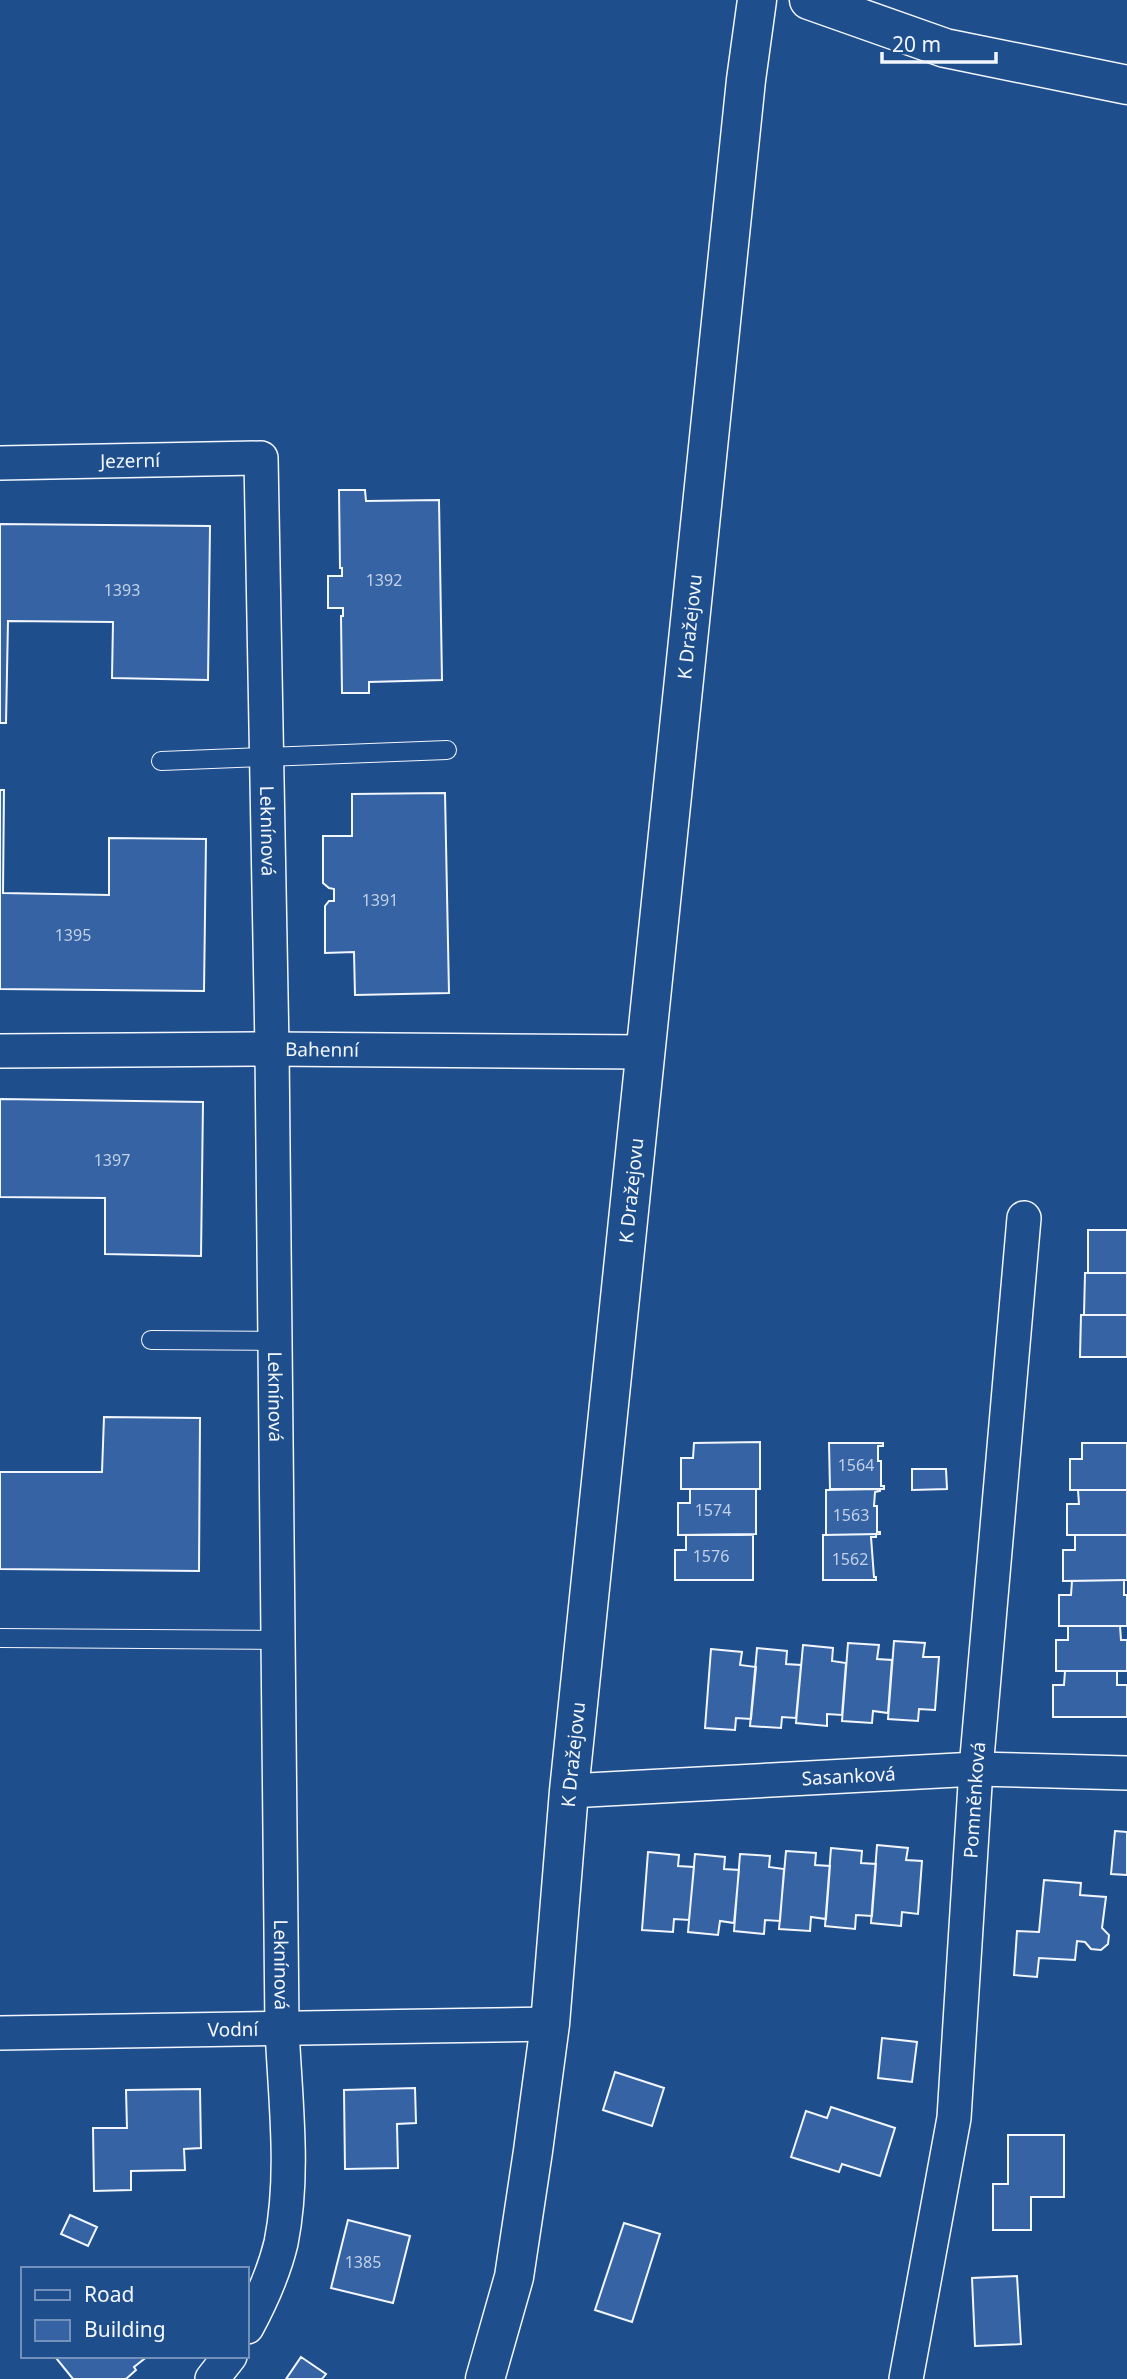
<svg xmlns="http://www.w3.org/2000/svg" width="1127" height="2379" font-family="'Noto Sans',sans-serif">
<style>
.building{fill:#3563a3;stroke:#f2f6ff;stroke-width:2}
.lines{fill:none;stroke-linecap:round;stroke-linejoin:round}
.lane-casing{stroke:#f2f6ff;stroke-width:20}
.street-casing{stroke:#f2f6ff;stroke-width:36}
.secondary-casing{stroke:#f2f6ff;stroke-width:41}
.primary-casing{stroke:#f2f6ff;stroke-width:41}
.lane{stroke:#1f4e8c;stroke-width:18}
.street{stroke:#1f4e8c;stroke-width:33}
.secondary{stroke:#1f4e8c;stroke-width:38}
.primary{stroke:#1f4e8c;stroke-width:38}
.labels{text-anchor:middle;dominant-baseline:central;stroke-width:5;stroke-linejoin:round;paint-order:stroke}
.number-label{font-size:16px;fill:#c3d1e8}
.street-label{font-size:19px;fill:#f2f6ff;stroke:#1f4e8c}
</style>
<rect width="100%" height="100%" fill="#1f4e8c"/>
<path class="building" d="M339 490H365L366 501 439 500 442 680 369 682V693H342L341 616H343V608H328V576H342V568H340Z
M0 524 210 526 208 680 112 678 113 622 8 621 6 723H0Z
M0 790H4L3 893 109 895V838L206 839 204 991 0 989Z
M445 793 449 993 355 995 354 952 325 953V906L329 901H334V889L329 888 323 883V836H352V794Z
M0 1099 203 1102 201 1256 105 1254V1198L0 1197Z
M1088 1230H1127V1273H1088Z
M1085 1273H1127V1315H1084Z
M1081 1315H1127V1357H1080Z
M104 1417 200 1418 199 1571 0 1569V1472H102Z
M760 1442V1489H681V1458H693L694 1443Z
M829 1443H883V1446H878V1461H881V1486H884V1489H830Z
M1082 1443H1127V1490H1070V1459H1082Z
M912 1469H946L947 1489 912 1490Z
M690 1489H756V1534L678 1535V1503H690Z
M880 1489V1491L875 1492 874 1506H877V1532H880V1534L826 1535V1490Z
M1078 1490H1127V1535H1067V1504H1079Z
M876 1534V1537H871L874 1577H876V1580H823V1535Z
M686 1535H753V1580H675V1550H686Z
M1075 1535H1127V1580L1063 1581V1550H1075Z
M1124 1580V1595H1127V1626H1059V1595H1071L1072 1581Z
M1068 1626H1120L1121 1640H1127V1671H1056V1640H1068Z
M894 1641 925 1643 923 1657H939L935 1710 919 1709 918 1721 888 1719Z
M848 1643 879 1645 877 1659 892 1660 888 1713 873 1711 872 1723 842 1721Z
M803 1645 833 1648 832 1661 846 1663 842 1715 827 1714V1726L796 1723Z
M757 1648 787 1651 786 1664 801 1665 796 1718 782 1717 781 1728 750 1726Z
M711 1649 742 1652 740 1665 756 1667 751 1719 736 1718 735 1730 705 1728Z
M1065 1671H1117V1685H1127V1717H1053V1685H1064Z
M1115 1831 1127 1832V1875L1111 1874Z
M877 1845 908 1848 906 1860 922 1861 918 1914 902 1912 901 1926 871 1923Z
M831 1848 862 1851 861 1863 876 1864 872 1916 856 1915 855 1929 825 1926Z
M786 1851 816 1853 815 1865 830 1866 826 1919 811 1917 810 1931 779 1929Z
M648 1852 679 1855 678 1866 694 1867 689 1920 674 1919 673 1932 642 1930Z
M695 1854 725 1857 724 1869 739 1870 734 1923 720 1921 718 1935 688 1932Z
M740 1854 770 1856 769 1867 784 1869 780 1921 765 1920 764 1934 734 1931Z
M1044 1880 1081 1883 1080 1895 1106 1897 1102 1928 1109 1935 1108 1944 1101 1950 1091 1949 1085 1942 1077 1941 1075 1960 1039 1958 1037 1977 1014 1975 1017 1931 1039 1932Z
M882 2038 917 2042 912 2082 878 2078Z
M615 2072 664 2088 652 2126 603 2110Z
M415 2088 416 2123 397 2124 398 2168 345 2169 344 2090Z
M200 2089 201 2148 184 2149 185 2170 131 2171V2190L94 2191 93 2128H127L126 2090Z
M831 2107 895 2128 880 2176 842 2164 839 2172 791 2157 806 2111 827 2118Z
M1008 2135H1064V2197H1031V2230H993V2184H1008Z
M70 2215 97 2227 88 2246 61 2234Z
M348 2220 410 2236 393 2303 331 2288Z
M624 2223 660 2234 632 2322 595 2310Z
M1017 2276 1021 2344 975 2346 972 2278Z
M59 2356H148L134 2367 136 2370 126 2379H73L56 2358Z
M301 2357 326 2374 322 2379H286Z"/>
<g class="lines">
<defs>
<path id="lane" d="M161 761 447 750
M151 1340 275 1341
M0 1638 278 1640"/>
<g id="street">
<path id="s1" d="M0 463 261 458 272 1049 282 2028C285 2099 295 2173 281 2243 274 2272 261 2301 247 2327"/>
<path id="s2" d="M0 1051 272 1049 645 1052"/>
<path id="s3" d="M569 1791 976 1769 1127 1773"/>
<path id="s4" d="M0 2033 550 2024"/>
<path d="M212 2379 230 2356"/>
<path id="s5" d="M906 2379 954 2118 976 1769 1024 1218"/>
</g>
<g id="secondary">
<path id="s6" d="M485 2379 514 2277 533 2151 550 2024 569 1791 746 80 757 0"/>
</g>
<path id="primary" d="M809 0 945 48 1127 85"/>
</defs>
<use href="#lane" class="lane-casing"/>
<use href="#street" class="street-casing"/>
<use href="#secondary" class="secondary-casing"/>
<use href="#primary" class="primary-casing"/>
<use href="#lane" class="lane"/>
<use href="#street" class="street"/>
<use href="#secondary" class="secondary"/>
<use href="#primary" class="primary"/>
</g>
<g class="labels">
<g class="number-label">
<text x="384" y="580">1392</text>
<text x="122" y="590">1393</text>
<text x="380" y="900">1391</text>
<text x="73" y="935">1395</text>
<text x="112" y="1160">1397</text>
<text x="856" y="1465">1564</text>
<text x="713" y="1510">1574</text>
<text x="851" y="1515">1563</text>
<text x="711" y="1556">1576</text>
<text x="850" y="1559">1562</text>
<text x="363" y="2262">1385</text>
</g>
<g class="street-label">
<text stroke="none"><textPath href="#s1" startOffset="130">Jezerní</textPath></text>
<text stroke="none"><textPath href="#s6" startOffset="1766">K Dražejovu</textPath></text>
<text stroke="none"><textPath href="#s1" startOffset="634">Leknínová</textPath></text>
<text stroke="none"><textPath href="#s2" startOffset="322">Bahenní</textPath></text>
<text stroke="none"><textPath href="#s6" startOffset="1199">K Dražejovu</textPath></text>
<text stroke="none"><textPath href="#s1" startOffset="1200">Leknínová</textPath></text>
<text stroke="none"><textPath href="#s6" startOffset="632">K Dražejovu</textPath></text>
<text stroke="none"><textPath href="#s3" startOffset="280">Sasanková</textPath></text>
<text stroke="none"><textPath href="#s5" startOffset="584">Pomněnková</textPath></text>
<text stroke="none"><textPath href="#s1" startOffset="1768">Leknínová</textPath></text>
<text stroke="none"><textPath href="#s4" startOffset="233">Vodní</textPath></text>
</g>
</g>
<rect x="21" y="2267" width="228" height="91" fill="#1f4e8c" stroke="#7391ba" stroke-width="2"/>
<rect x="35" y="2290" width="35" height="10" fill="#1f4e8c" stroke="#7391ba" stroke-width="2"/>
<text x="84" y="2302" font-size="21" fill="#f2f6ff">Road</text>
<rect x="35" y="2320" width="35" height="21" fill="#3563a3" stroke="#7391ba" stroke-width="2"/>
<text x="84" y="2337" font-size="21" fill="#f2f6ff">Building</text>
<path d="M882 52v10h114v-10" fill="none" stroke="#f2f6ff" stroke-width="3.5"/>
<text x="892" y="52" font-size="21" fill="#f2f6ff" stroke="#1f4e8c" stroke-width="5" paint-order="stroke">20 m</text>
</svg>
